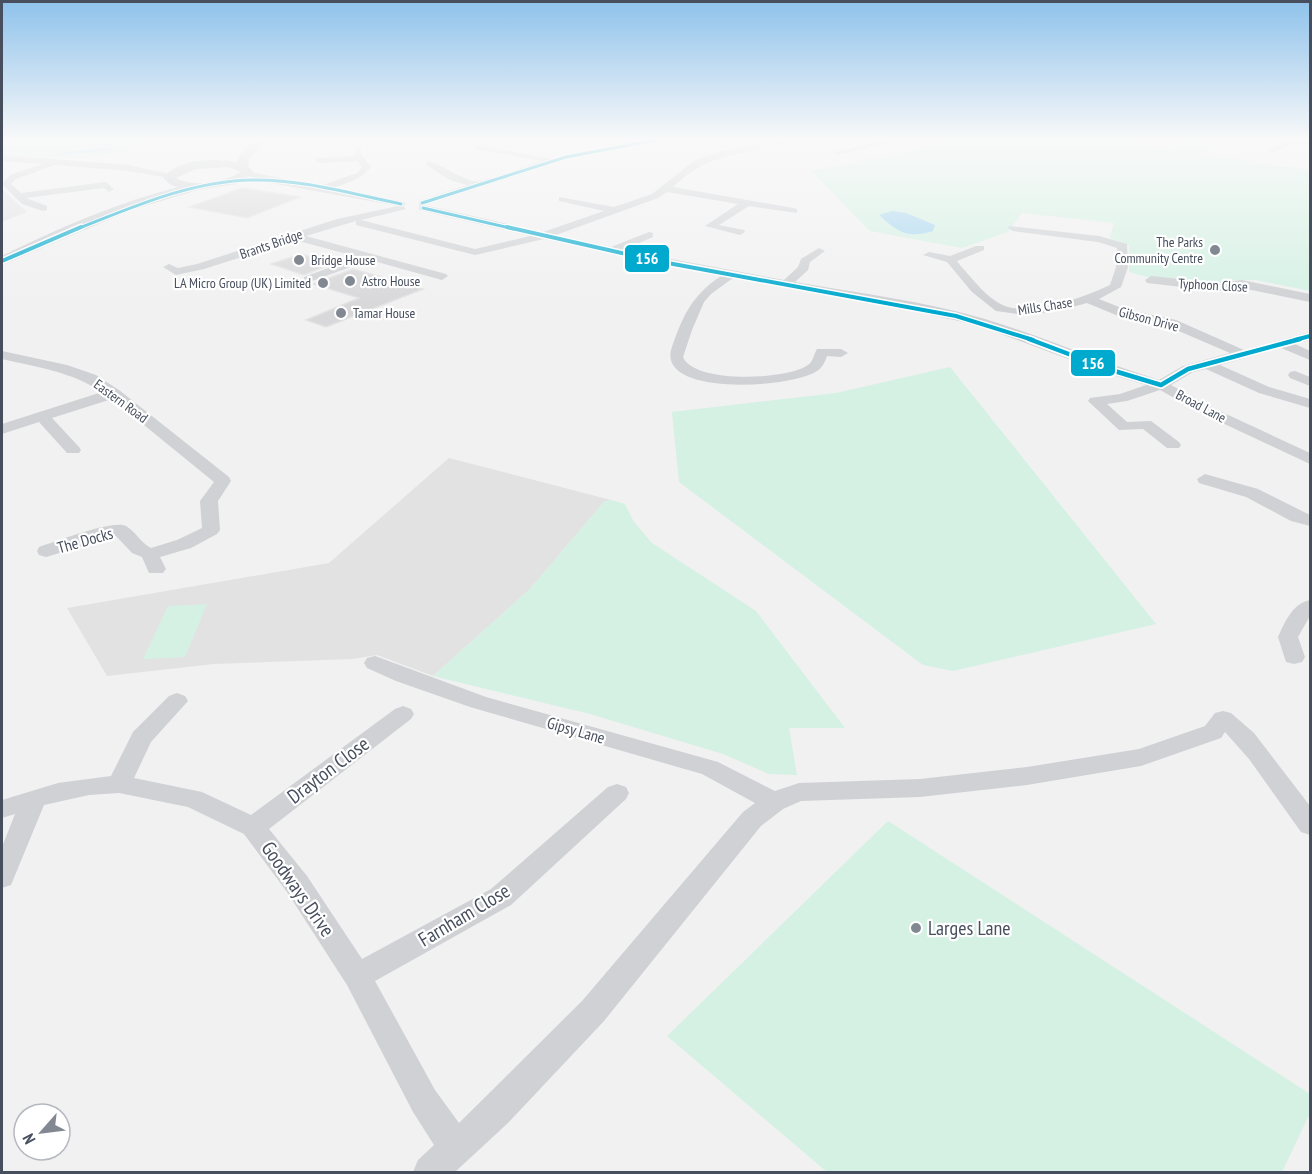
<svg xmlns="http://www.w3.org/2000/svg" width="1312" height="1174" font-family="'PT Sans Narrow',sans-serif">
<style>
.education{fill:#e3e2e3}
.green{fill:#d4f1e4}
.water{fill:#a7d6f0}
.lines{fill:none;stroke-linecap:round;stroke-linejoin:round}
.stream{stroke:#a7d6f0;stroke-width:2}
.building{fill:#d8d8da;stroke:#e2e2e3;stroke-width:1.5}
.minor{fill:#cfd1d4;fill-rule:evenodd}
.major{fill:#caccd1;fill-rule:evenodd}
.bus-1-far2-casing{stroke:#fff;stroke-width:5}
.bus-1-far1-casing{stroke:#fff;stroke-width:7}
.bus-1-casing{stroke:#fff;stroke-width:8}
.bus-1-far2{stroke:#00a9ce;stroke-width:3}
.bus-1-far1{stroke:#00a9ce;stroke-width:4}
.bus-1{stroke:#00a9ce;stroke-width:4.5}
.poi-dot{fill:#828891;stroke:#fff;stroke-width:2}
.labels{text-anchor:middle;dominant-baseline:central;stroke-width:4.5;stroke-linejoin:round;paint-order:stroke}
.far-poi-label{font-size:14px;fill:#474f5e;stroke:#fff;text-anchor:start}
.far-street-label{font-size:14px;fill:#474f5e;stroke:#fff}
.street-label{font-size:16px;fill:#474f5e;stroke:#fff}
.near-street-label{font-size:20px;fill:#474f5e;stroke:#fff}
.near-poi-label{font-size:20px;fill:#474f5e;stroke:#fff;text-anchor:start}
.line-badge{stroke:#fff;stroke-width:2}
.badge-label{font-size:16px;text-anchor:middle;font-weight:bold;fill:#fff}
</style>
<rect width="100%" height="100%" fill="#f1f1f1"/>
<path class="education" d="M2 189 27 212 2 222Z
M449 458 611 500 604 502 530 589 433 676 377 655 353 659 214 664 107 676 67 608 329 563Z"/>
<path class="green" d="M2 140H139L137 146C97 165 45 157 2 156Z
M964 140H1114L1174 150 1191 141 1215 145 1200 154 1310 170V291L1256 280H1235L1214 285 1151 278 1129 272V246L1110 238 1114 223 1022 213 1008 232 962 248 870 231 811 171Z
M950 367 1156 624 953 671 923 665 679 482 672 412 836 393Z
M611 500 625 504 634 522 652 543 756 611 845 728H789L797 775 769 774 723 754 590 714 433 676 530 589 604 502Z
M207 604 185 657 143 659 168 606Z
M888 821 1310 1094V1113L1282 1172H827L667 1036Z"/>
<path class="water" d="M892 211 906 213 935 225 933 231C907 239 898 232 879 215Z"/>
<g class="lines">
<path class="stream" d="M57 154 109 149 113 140"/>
</g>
<path class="building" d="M242 188 300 197 247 218 189 207Z
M301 254 334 263 304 275 271 264Z
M353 269 399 282 404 280 406 284 423 289 326 327 306 320 359 298 313 284Z"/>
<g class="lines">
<path class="minor" d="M640 140H660L569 159 424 205 543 232 604 211 559 201V197L614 207 652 194 695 160 723 151 758 144 761 145V149C723 157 702 159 673 187L793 208 797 209V213L749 206 719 225 744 230 745 232 740 235 705 226 738 204 667 192 658 198 556 235 611 247 649 232 653 233V237L623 250 784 280 798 267 801 259 819 248 825 251 810 262 808 270 795 282C858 293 924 301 985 319 1044 337 1100 362 1159 380L1183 366 1230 353 1167 326 1116 315 1087 303 1058 311 1025 315 996 311 972 292 947 262 923 255 929 252 950 256 976 246H984V250L957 261 960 265C973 279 987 299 1005 306 1033 316 1085 297 1110 285L1116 267 1117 248 1098 242 1013 231 1008 228 1009 226 1099 236 1127 244 1128 267 1121 287 1099 299 1124 309 1176 320 1244 350 1310 332V340L1295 344 1310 351V360L1281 348 1220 365 1269 387 1310 399V408L1259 393 1206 369 1193 372 1171 385 1211 407 1310 453V464L1201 413 1160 390 1127 401 1107 404 1127 422 1151 421 1179 442 1181 445 1179 448H1167L1143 429 1119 430 1088 401 1090 398 1120 394 1146 385 1106 373 977 325 895 307 733 278 711 294 704 302 692 330 683 357C694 384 787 380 808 365 813 362 814 354 817 349H841L848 353 841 357 827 356C825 362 822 368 817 371 792 388 660 397 671 350 682 317 692 295 721 276L657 264 544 239 475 255 356 225V221L306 236 446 274 448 276 442 280 370 260 312 281H304V277L358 257 295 240 204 269 176 275 163 267 169 264 178 268 197 264 337 219 398 206 265 182 245 175V171L320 186 357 173 362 167 358 161 319 163 316 162V158L354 156 355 148H361V154L371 167C361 180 347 183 332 188L404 202 406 204 403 206 406 209 361 220 475 249 530 236 419 210V201L467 185 450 180 426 165V161C435 160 459 178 473 181 484 183 528 165 542 161L479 150 476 149V145L551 159Z
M781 140H798L777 146 773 143Z
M886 140H901L837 155 833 152Z
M1310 140V144L1287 146 1272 154 1268 151 1282 142Z
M2 155 128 165 175 175 170 178 128 171 54 165 16 179 11 184 21 193 106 182 114 189 109 192 104 188 26 198 47 206V210L43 211 22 204 2 184 10 175 42 164 2 161Z
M1151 276 1218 283 1242 280 1310 294V302L1242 288 1218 291 1147 283 1145 280Z
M2 351 67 365 96 375 119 390 229 477 231 481 218 501 220 530 217 534 191 548 160 557 166 569 163 573H149L142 557 132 553 116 536 46 557 39 555 37 551 39 547C54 542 114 519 126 526 136 532 141 543 151 548L177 540 202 528 200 501 214 482 112 399 52 418 79 447 81 450 79 453H67L39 422 2 434V424L102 392C72 372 37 367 2 359Z
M1295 371 1310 377V386L1290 378 1288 375 1290 372Z
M1205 474 1258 489 1310 515V526L1291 521 1246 497 1199 483 1197 479Z
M1310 600V616L1298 637 1305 657 1302 662 1294 664 1286 662 1278 637C1285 622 1292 604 1310 600Z
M375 656 486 697 718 762 775 791 799 783 920 779 1027 767 1139 749 1205 726 1215 713 1223 711 1231 713 1254 733 1310 806V835L1301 832 1249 759 1225 732 1221 738 1141 766 1027 785 920 797 801 801 783 809 761 826 604 1021 508 1123 455 1172H413L418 1160 434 1145 413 1112 347 985 287 892 244 834 188 807 119 793 89 795 44 805 11 885 2 888V847L15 814 2 818V800L58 783 111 776 133 732 169 696 177 693 185 696 188 701 151 742 134 778 202 792 251 815 395 709 403 706 411 709 414 714 411 719 269 829 307 876 362 959 491 889 608 787 617 784 626 787 629 793 626 799 511 905 375 981 435 1090 459 1123 582 1001 743 812 755 803 702 774 470 707 396 681 367 668 364 663 367 658Z"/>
<path class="major" d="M254 140H265L249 159 248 166 254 173 236 184 198 190 131 210 2 265V256C58 228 117 203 178 187L171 185 163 178C179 158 214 158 237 162L239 156ZM228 167 241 172C224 182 193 188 176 178L196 169Z"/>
<defs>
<path id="bus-1-far2" d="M422 203 566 157 656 140
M423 208 514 229
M77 229C133 207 191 181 252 180 302 179 352 194 401 204"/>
<path id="bus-1-far1" d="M507 227 657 261 956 316 1033 340
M2 261 81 227
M1295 340 1310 336"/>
<path id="bus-1" d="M1029 339 1111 370 1161 385 1188 369 1300 339"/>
</defs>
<use href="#bus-1-far2" class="bus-1-far2-casing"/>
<use href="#bus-1-far1" class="bus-1-far1-casing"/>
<use href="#bus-1" class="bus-1-casing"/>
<use href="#bus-1-far2" class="bus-1-far2"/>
<use href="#bus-1-far1" class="bus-1-far1"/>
<use href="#bus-1" class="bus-1"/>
</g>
<linearGradient id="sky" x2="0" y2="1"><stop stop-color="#8ec2eb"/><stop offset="0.46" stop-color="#f9f9f9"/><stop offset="1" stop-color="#f9f9f9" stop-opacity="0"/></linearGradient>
<rect width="1312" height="304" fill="url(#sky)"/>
<g class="poi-dot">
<circle cx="1215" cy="250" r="6"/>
<circle cx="299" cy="260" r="6"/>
<circle cx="350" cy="281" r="6"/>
<circle cx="323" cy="283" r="6"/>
<circle cx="341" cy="313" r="6"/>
<circle cx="916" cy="928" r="6"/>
</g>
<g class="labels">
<g class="far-poi-label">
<text x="1203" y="242" text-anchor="end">The Parks<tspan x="1203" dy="16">Community Centre</tspan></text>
<text x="311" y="260">Bridge House</text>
<text x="362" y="281">Astro House</text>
<text x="311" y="283" text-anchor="end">LA Micro Group (UK) Limited</text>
<text x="353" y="313">Tamar House</text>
</g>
<g class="far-street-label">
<text transform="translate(271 244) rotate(-19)">Brants Bridge</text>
<text transform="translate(1213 285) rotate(3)">Typhoon Close</text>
<text transform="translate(1045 306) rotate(-9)">Mills Chase</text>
<text transform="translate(1149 319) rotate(15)">Gibson Drive</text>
<text transform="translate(121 401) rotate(36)">Eastern Road</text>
<text transform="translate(1201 406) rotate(28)">Broad Lane</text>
</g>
<g class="street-label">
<text transform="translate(85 540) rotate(-16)">The Docks</text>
<text transform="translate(576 730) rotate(16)">Gipsy Lane</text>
</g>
<g class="near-street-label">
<text transform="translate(328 770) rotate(-37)">Drayton Close</text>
<text transform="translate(298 889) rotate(55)">Goodways Drive</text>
<text transform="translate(464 915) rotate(-31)">Farnham Close</text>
</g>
<g class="near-poi-label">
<text x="928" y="928">Larges Lane</text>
</g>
</g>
<g class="line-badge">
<rect x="624" y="244" width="46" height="29" rx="6" fill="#00a9ce"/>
<rect x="1070" y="349" width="46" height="28" rx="6" fill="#00a9ce"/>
</g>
<g class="badge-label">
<text x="647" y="264">156</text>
<text x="1093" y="369">156</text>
</g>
<rect width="1312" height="1174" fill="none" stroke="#474f5e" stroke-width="6"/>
<g transform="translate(42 1132) rotate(242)"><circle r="28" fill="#ffffff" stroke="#b5b9bf" stroke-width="1.5"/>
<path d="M0-4.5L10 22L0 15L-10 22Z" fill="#828891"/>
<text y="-9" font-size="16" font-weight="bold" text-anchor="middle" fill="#474f5e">N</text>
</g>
</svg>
